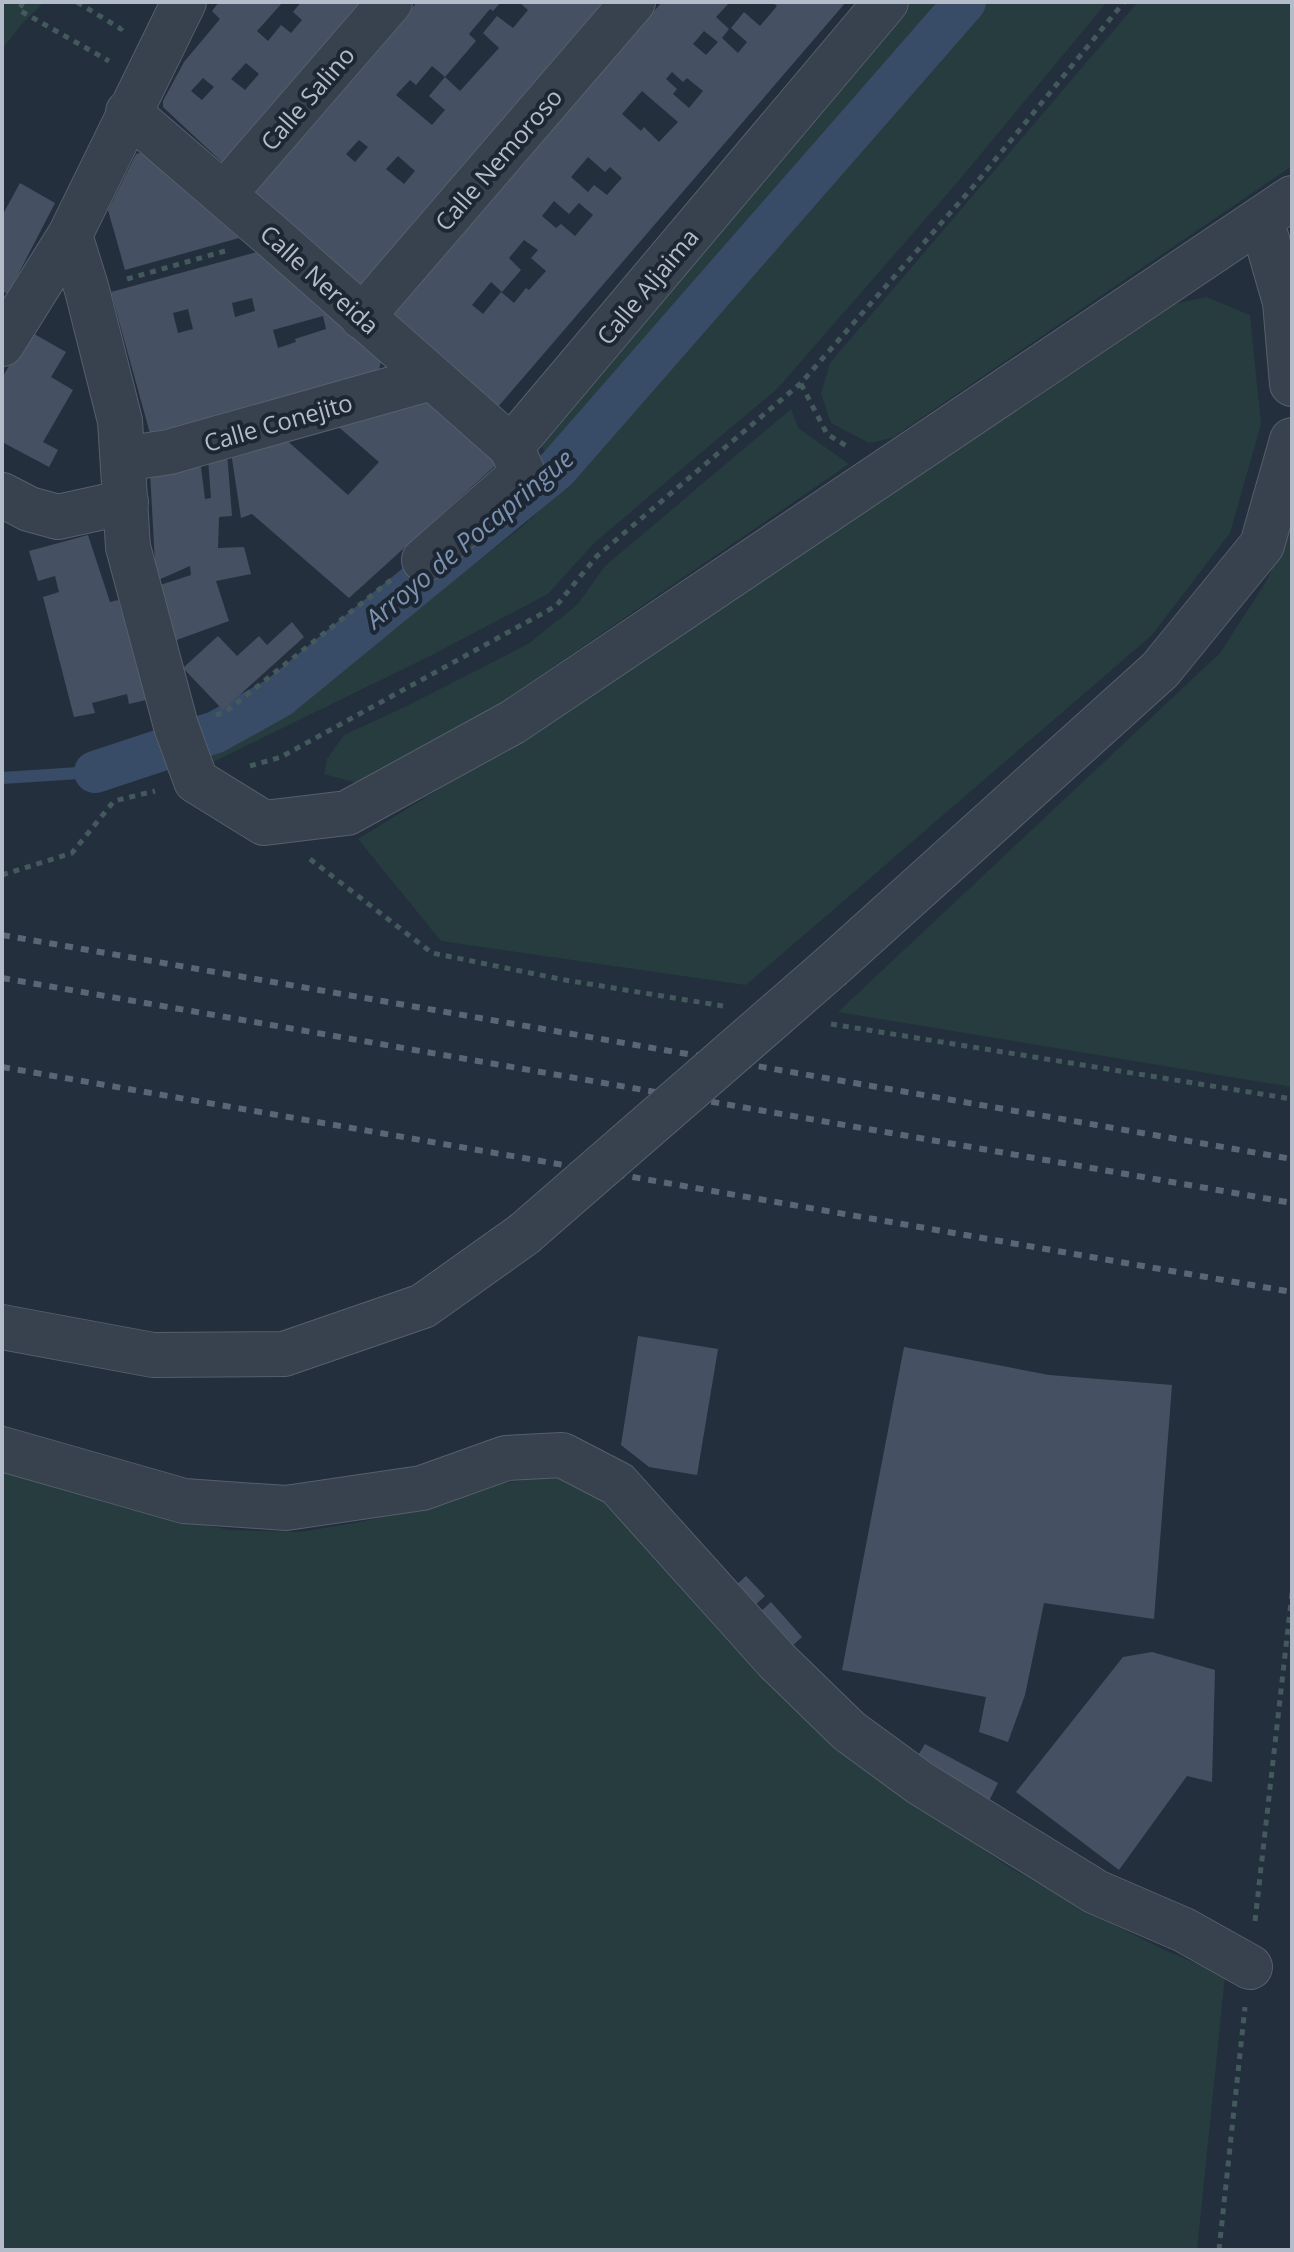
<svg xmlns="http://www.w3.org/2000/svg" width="1294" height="2252" font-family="'Open Sans',sans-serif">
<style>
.green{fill:#263c3f}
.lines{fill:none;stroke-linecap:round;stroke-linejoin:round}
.stream{stroke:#394c67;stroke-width:12}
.canal{stroke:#394c67;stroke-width:42}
.building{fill:#455162;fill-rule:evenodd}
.minor-casing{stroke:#565f6c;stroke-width:46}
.path{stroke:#44595c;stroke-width:5;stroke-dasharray:6 6;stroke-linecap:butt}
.minor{stroke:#38414e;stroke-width:44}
.rail{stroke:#5a6575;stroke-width:6;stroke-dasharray:8 8;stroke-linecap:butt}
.minor-bridge-casing{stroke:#565f6c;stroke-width:46;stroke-linecap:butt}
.minor-bridge{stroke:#38414e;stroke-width:44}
.labels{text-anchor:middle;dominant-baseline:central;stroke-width:8;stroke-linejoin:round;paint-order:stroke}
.street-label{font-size:24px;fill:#b4bcc9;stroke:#1d2633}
.water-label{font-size:26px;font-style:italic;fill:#7c92b1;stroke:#1d2633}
</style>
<rect width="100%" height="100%" fill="#242f3e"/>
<path class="green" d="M2 2H44L22 24 2 49Z
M911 2H945L547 458 537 434Z
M987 2H1107L961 178 778 388 595 542 548 594 430 656 213 762 209 749 297 702 523 526 586 467Z
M1138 2H1292V166L892 438 869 443 831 423 821 394 830 363Z
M1206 297 1250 315 1261 424 1230 533 1152 635 746 985 441 941 358 839 511 745 1161 307Z
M791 409 798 428 849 464 426 754 357 783 324 774 327 759 344 735 407 706 528 644 577 605 605 566Z
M1292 526V1087L838 1012 1220 653 1266 582Z
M2 1472 139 1512 230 1530 300 1532 360 1522 423 1508 504 1483 553 1476 603 1501 661 1556 769 1686 838 1751 1009 1867 1088 1912 1167 1951 1225 1976 1197 2250H2Z"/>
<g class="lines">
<path class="stream" d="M2 778 95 772"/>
<path class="canal" d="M95 772 216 732 279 697 557 469 965 2"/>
</g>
<path class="building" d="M219 2H283L257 31 268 41 281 25 291 33 302 20 293 12 301 2H364L224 164 163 107V101L184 62 220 19 212 11ZM246 63 259 74 245 90 231 79ZM203 78 214 87 202 100 191 91Z
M417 2H501L493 11 490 9 469 34 476 41 445 77 432 66 416 85 410 80 396 95 432 125 445 110 429 96 445 77 460 91 499 48 483 33 497 16 513 28 528 10 519 2H609L359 287 254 192ZM359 140 368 147 355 162 346 154ZM398 156 415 171 404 184 386 169Z
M662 2H730L716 17 729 29 722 38 738 53 747 42 731 28 744 12 760 26 777 6 772 2H846L497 408 390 313ZM704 31 718 42 706 55 693 44ZM672 72 683 82 687 78 703 91 689 108 673 94 677 89 666 79ZM642 91 678 122 659 142 644 127 641 131 622 114ZM588 157 605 172 610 167 622 178 607 195 594 185 588 192 571 177ZM554 201 569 214 579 203 593 215 575 236 561 224 556 228 542 216ZM524 240 538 250 531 258 546 271 529 290 526 288 514 303 501 292 483 314 472 305 491 282 502 292 521 270 509 258Z
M143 152 239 238 125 270 108 210 136 154Z
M20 183 55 203 8 294 2 291V216Z
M257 252 381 362 377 377 151 437 111 292ZM252 298 255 311 235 317 232 303ZM188 309 193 329 178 333 173 313ZM323 316 326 329 295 339 296 342 278 348 273 330Z
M29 331 66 352 51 377 73 390 43 442 58 450 49 467 2 442V378Z
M424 397 498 463 349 598 252 514 241 518 231 452 283 437 348 495 379 462 334 423Z
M227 453 232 516 219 517 218 548 244 547 251 574 216 581 229 621 174 641 157 586 191 575 190 566 156 581 150 472 201 467 205 499 211 498 208 459Z
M88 535 110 602 118 600 124 616 146 700 129 704 127 694 92 703 95 713 74 717 43 597 59 592 55 576 38 581 29 551Z
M292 622 304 637 223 710 183 668 218 636 237 656 259 636 267 645Z
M638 1336 718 1349 697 1475 649 1467 621 1445Z
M904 1347 1049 1375 1172 1385 1154 1619 1044 1603 1025 1695 1008 1742 979 1732 986 1697 842 1670Z
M746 1576 765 1596 753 1607 735 1586Z
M771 1602 802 1637 790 1648 759 1613Z
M1152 1652 1215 1670 1212 1782 1187 1776 1119 1870 1016 1792 1123 1657Z
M925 1744 998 1783 986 1807 912 1765Z"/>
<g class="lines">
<defs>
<path id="minor" d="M184 2 70 235 87 290 120 421 128 547 176 726 196 781 264 823 347 813 513 722 1292 198
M128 112 273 237 511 447 523 473 424 560
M224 194 390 2
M1261 219 1285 302 1292 384
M362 317 633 2
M2 344 70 235
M511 447 886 2
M123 459 169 452 431 378
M2 495 29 509 58 517 126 502
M832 966 1160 670 1262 545 1292 440
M2 1327 153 1355 284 1354 423 1306 524 1234
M2 1449 184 1501 286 1508 422 1488 506 1458 562 1455 618 1484 777 1661 849 1731 920 1783 1096 1892 1184 1930 1250 1967"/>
</defs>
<use href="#minor" class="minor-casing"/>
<path class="path" d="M23 2 19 10 109 61
M77 2 121 29 122 27
M127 279 225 251
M801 384 827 434 848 447
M216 715 224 713 391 580
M250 766 281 757 556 606 597 556 801 383 972 188 1124 2
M310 859 432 953 565 980 723 1006
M2 875 72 853 114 801 155 791
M831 1024 1292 1099
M1255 1921 1292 1593
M1219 2250 1245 2007"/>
<use href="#minor" class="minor"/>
<path class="rail" d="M2 935 1292 1159
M2 978 1292 1203
M2 1067 1292 1292"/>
<defs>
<path id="minor-bridge" d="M524 1234 832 966"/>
</defs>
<use href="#minor-bridge" class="minor-bridge-casing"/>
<use href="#minor-bridge" class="minor-bridge"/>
</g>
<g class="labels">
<g class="street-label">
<text transform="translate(307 98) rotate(-49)">Calle Salino</text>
<text transform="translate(498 159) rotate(-49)">Calle Nemoroso</text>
<text transform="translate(320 279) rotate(42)">Calle Nereida</text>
<text transform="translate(647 286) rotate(-50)">Calle Aljaima</text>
<text transform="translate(278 422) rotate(-16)">Calle Conejito</text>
</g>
<g class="water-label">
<text transform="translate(469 538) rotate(-40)">Arroyo de Pocapringue</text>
</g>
</g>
<rect width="1294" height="2252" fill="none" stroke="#b4bcc9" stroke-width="8"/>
</svg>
